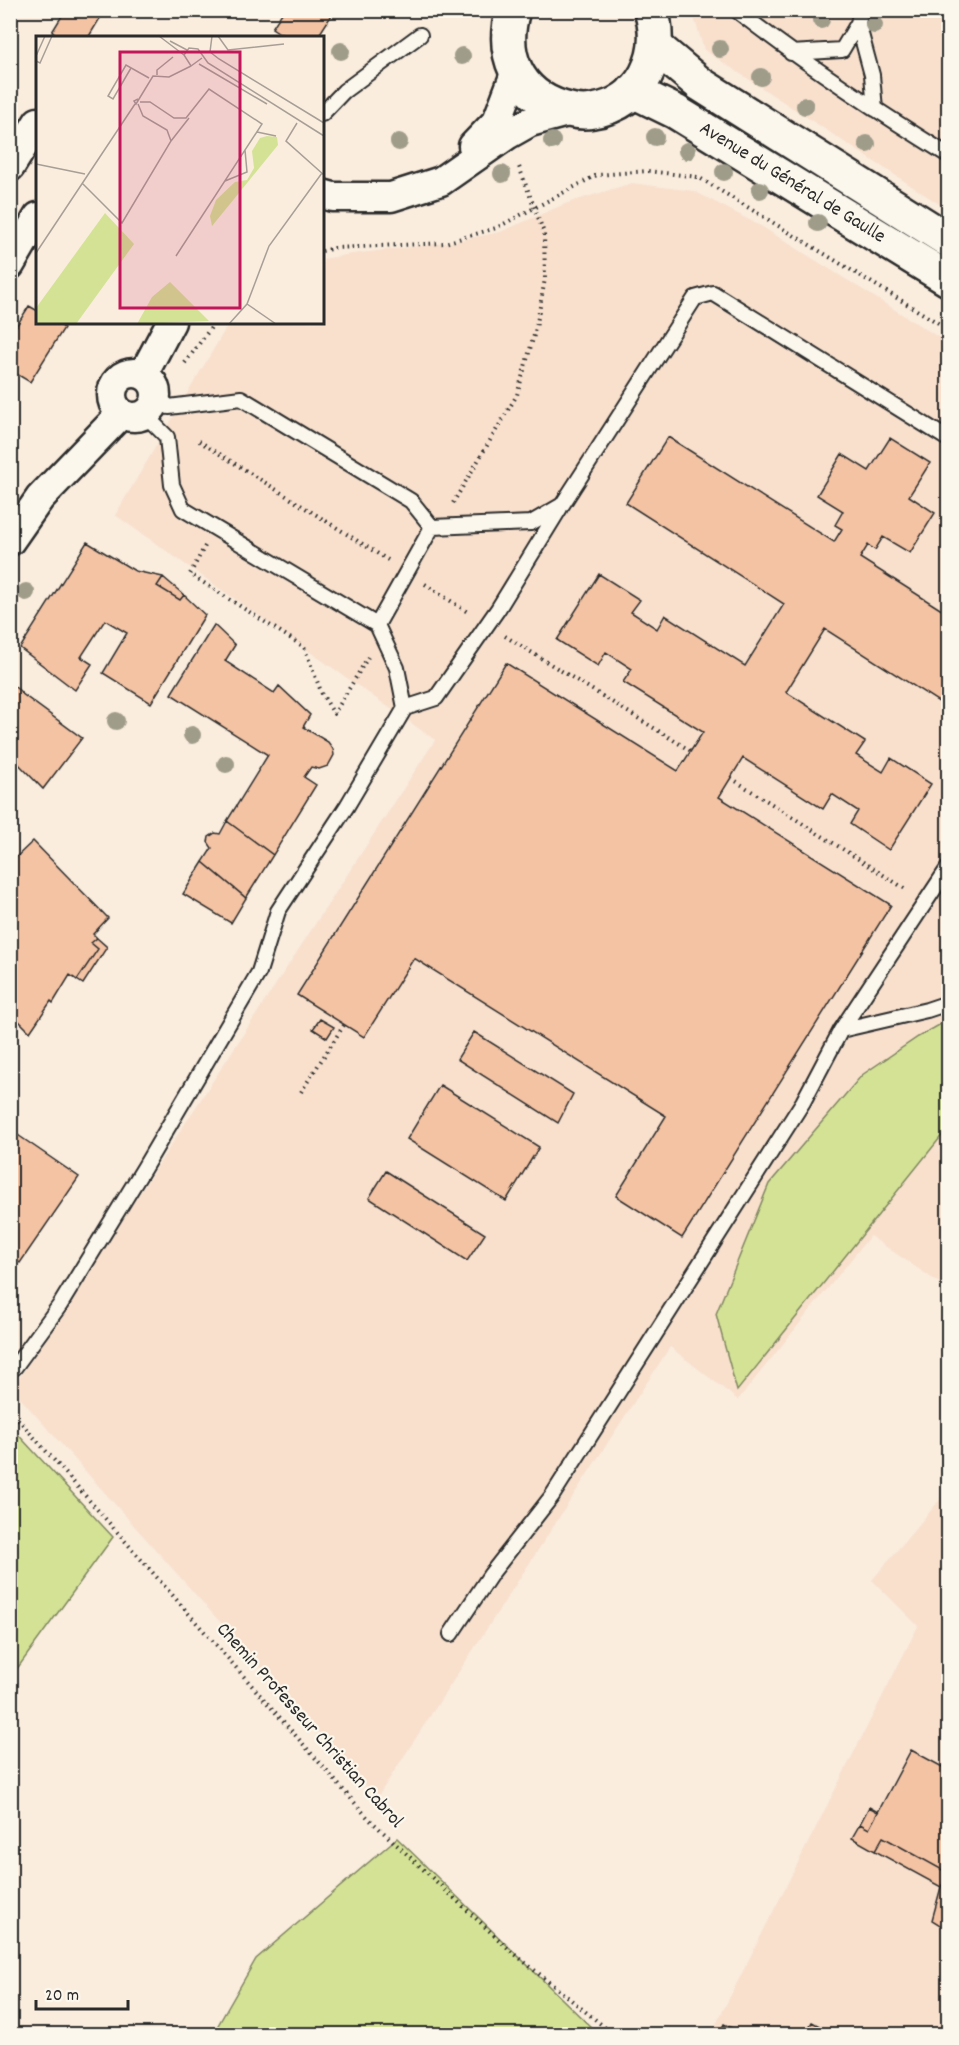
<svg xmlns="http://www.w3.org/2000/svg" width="959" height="2045" font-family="Dekko,sans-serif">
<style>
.built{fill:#f8e0cd}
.green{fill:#d4e296;stroke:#808660;stroke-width:1.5}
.building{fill:#f4c3a4;stroke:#2b2b2b;stroke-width:1.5}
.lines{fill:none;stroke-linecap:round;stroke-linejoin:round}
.service-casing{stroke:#2b2b2b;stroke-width:18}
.minor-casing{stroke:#2b2b2b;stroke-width:33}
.secondary-casing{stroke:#2b2b2b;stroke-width:38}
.path{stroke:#2b2b2b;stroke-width:4;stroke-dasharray:1.5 4.5;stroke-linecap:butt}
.service{stroke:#fbf7ec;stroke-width:14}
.minor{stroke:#fbf7ec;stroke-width:28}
.secondary{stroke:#fbf7ec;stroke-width:33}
.tree{fill:#9f9c8a}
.labels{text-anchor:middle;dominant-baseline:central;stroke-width:4.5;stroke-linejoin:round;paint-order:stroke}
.street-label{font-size:20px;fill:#2b2b2b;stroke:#fbf7ec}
.inset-road{fill:none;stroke:#a79f96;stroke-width:1.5}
.view{fill:#c2185b;fill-opacity:0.15;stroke:#c2185b;stroke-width:3}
.inset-edge{fill:none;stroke:#2b2b2b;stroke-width:3}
</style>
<rect width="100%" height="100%" fill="#faedde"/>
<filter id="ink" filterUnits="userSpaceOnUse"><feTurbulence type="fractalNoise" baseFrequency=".0167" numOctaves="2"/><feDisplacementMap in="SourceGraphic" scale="12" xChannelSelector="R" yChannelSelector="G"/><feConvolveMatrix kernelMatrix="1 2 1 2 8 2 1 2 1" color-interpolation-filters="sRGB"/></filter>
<g filter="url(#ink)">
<path class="built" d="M692 11H948V210L704 50Z
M632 183 694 191 761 226 948 343V1137L933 1156 948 1138V1289L870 1236 738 1400 670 1347 377 1798 12 1389 435 740 115 515 229 323 322 322 323 259 351 254 445 243 500 232 567 203Z
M948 1490V2034H711L918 1626 872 1580Z"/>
<path class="green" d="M948 1020V1128L737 1391 716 1314 769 1184 862 1075 918 1037Z
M11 1427 113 1537 11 1677Z
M397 1838 598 2034H213L256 1959Z"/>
<path class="building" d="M63 10H105L88 38H61L52 32 65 11Z
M284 10H335L317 38H287L272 28Z
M29 306 38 311V322H56L64 328 30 382 10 370V336Z
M668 437 834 542 842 529 835 525 843 511 817 495 842 454 869 471 890 438 930 463 909 496 935 513 910 553 883 537 875 550 868 545 860 558 948 614V708L825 629 786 692 865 742 856 755 883 772 891 758 931 784 889 850 850 824 858 811 832 794 823 809 743 758 719 797 891 905 682 1238 616 1196 666 1116 414 958 364 1037 297 995 506 663 678 771 703 732 623 682 632 669 606 652 598 666 557 640 599 574 640 600 631 612 657 629 665 615 745 666 784 604 626 503Z
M87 542 135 571 163 577 157 586 180 600 184 595 205 615 151 703 103 673 127 633 105 620 81 657 92 664 75 690 20 648Z
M163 577 184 595 180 600 157 586Z
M214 625 235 645 225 661 274 693 279 686 310 715 303 727 328 742 333 749 334 755 328 766 319 769 311 767 304 777 316 785 273 855 227 821 268 755 171 694Z
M10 683 21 692V693L82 738 43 789 10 755Z
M227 821 273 855 246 898 203 862 212 848 208 842 209 837 215 833 220 834Z
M33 841 108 918 93 934 97 938 91 943 98 949 77 980 70 975 53 1003 51 1001 30 1032 16 1018 10 1023V863Z
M203 862 246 898 231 923 183 894Z
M97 938 107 947 83 984 77 980 98 949 91 943Z
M320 1019 334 1027 327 1038 313 1029Z
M474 1032 573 1094 558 1123 457 1059Z
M440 1085 539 1147 506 1201 407 1139Z
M12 1131 79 1177 20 1263 10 1256V1134Z
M386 1171 485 1234 467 1261 369 1198Z
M911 1750 948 1770V1930L932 1920 941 1887 948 1873 883 1837 875 1851 852 1838 860 1824 869 1829Z
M869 1807 878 1812 869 1829 860 1824Z
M883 1837 948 1873 941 1887 875 1851Z
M812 2022 834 2034H805Z
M724 2024 734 2029 732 2034H719Z"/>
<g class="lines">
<defs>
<path id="service" d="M736 10C804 63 875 110 948 155
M858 23 872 75 875 109
M791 53 842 50 858 23 861 10
M322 114 344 91 420 35
M157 396 169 407 241 398 411 501 432 527
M432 527 531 523 562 505 695 298 713 293 948 439
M377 625 432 527
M405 708 436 698 498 609 560 508
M841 1030 927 1010 948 1003
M10 1366 14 1368 60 1305 144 1168 259 972 278 911 347 806 405 708 397 668 377 625 183 509 172 485 167 437 145 415
M451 1634 491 1574 552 1496 803 1102 841 1030 948 868"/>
<path id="minor" d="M473 146 497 121 516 71
M10 167 38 122
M322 194 333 197H391L441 181 507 135 530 122 571 111
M10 265 38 217
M112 395a22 22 0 1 1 44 0a22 22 0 1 1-44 0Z
M143 375 171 322
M10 541 40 498 121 414"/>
<g id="secondary">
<path d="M513 10C500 54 517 94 562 108 571 111 583 113 593 111 643 103 665 55 651 10"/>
<path d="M656 47 700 84 948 240"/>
<path id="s1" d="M633 91 676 112 948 279"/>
</g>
</defs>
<use href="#service" class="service-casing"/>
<use href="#minor" class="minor-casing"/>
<use href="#secondary" class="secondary-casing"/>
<path class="path" d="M322 251 335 248 445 243 496 228 597 175 648 171 698 177 948 329
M185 363 215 322
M199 441 388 560
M453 503 517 395 536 328 545 279 544 233 518 164
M205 546 190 574 304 647 322 694 334 714 368 657
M425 584 469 613
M505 636 691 751
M731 778 907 890
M301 1092 344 1025
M10 1410 368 1818 511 1951 613 2034"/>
<use href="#service" class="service"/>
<use href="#minor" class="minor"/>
<use href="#secondary" class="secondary"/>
</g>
<g class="tree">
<circle cx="821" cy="20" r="9"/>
<circle cx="874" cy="25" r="9"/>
<circle cx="720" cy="49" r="9"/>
<circle cx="341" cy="51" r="9"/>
<circle cx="462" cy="56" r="9"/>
<circle cx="761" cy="77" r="9"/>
<circle cx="805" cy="106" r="9"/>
<circle cx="655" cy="137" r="9"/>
<circle cx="552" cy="141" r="9"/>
<circle cx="399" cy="142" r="9"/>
<circle cx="867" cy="144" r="9"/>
<circle cx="687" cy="151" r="9"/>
<circle cx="724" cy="172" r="9"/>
<circle cx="502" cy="174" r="9"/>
<circle cx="760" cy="190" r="9"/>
<circle cx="818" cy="223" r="9"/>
<circle cx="26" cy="592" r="9"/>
<circle cx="116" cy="721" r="9"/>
<circle cx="192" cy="735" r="9"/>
<circle cx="226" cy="764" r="9"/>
</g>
</g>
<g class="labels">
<g class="street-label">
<text stroke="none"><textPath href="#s1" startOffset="184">Avenue du Général de Gaulle</textPath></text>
<text transform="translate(309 1726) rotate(48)">Chemin Professeur Christian Cabrol</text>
</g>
</g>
<g transform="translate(36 36)">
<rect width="288" height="288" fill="#faedde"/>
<path d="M231 100 241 101 242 109 176 190 174 180 180 164 199 146 211 144 218 132 216 115 224 102ZM69 177 98 208 40 288H0V272ZM134 246 173 285 101 288 116 261Z" fill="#d4e296"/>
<path class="inset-road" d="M123 0 148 19M176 0 174 16 183 23 288 87M182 0 192 14 248 8M134 5 151 14M0 20 9 0M166 22 155 30 148 19 153 12 162 13 172 27 288 100M0 25 4 27 16 0M163 28 231 68M95 32 77 63 72 60 90 29 113 42M121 39V34L137 21M102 63 98 65 100 68 117 40 133 41 155 30M104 66H114L138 82H150L173 53 226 88 140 220M261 87 250 105 288 139M221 96 240 100M135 105 153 82M0 128 49 138M189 145 211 136 209 114M46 147 86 187 135 105 131 94 107 80 102 68M0 217 99 68M211 268 240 288M193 288 211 268 233 210 286 137"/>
<path class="view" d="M84 16H204V272H84Z"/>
<rect width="288" height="288" class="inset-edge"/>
</g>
<rect width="959" height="2045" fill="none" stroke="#fbf7ec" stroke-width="36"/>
<rect x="18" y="18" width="923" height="2009" fill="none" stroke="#2b2b2b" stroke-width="2" filter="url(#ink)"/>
<path d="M36 2000v9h92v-9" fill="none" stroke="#2b2b2b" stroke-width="3"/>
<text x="45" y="2000" font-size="18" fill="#2b2b2b" stroke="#fbf7ec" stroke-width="4.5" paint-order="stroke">20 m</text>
</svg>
